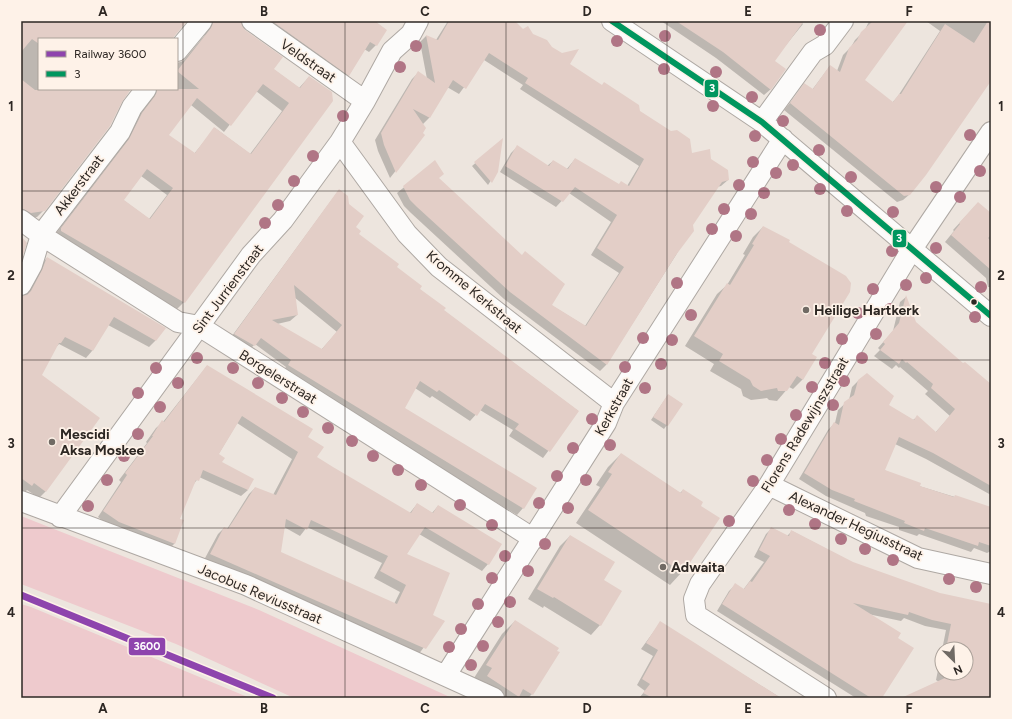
<svg xmlns="http://www.w3.org/2000/svg" width="1012" height="719" font-family="Figtree,sans-serif">
<style>
.green{fill:#eecacd}
.shadow{fill:#0003;fill-rule:evenodd}
.building{fill:#e3cec7;fill-rule:evenodd}
.lines{fill:none;stroke-linecap:round;stroke-linejoin:round}
.street-casing{stroke:#aea8a3;stroke-width:22}
.street{stroke:#fcfbfa;stroke-width:20}
.bus-1-casing{stroke:#fef2e8;stroke-width:9}
.bus-1{stroke:#00965e;stroke-width:6}
.rail-1-casing{stroke:#fef2e8;stroke-width:10}
.rail-1{stroke:#8e44ad;stroke-width:7}
.tree{fill:#b07585}
.grid{fill:none;stroke:#2d2723;stroke-width:1;stroke-opacity:0.55}
.bus-dot{fill:#2d2723;stroke:#fef2e8;stroke-width:1.5}
.poi-dot{fill:#706a64;stroke:#fef2e8;stroke-width:1.5}
.labels{text-anchor:middle;dominant-baseline:central;stroke-width:3.5;stroke-linejoin:round;paint-order:stroke}
.street-label{font-size:14px;fill:#2d2723;stroke:#fef2e8}
.poi-label{font-size:14px;font-weight:bold;fill:#2d2723;stroke:#fef2e8;text-anchor:start}
.line-badge{stroke:#fef2e8;stroke-width:1.5}
.badge-label{font-size:11px;text-anchor:middle;font-weight:bold;fill:#fff}
.neatline{fill:none;stroke:#2d2723;stroke-width:1.5}
.grid-label{font-size:13px;text-anchor:middle;font-weight:bold;fill:#2d2723}
</style>
<rect width="100%" height="100%" fill="#ede5de"/>
<path class="green" d="M21 516 259 610 452 698H294L176 644 21 584Z
M21 604 31 607 250 698H21Z"/>
<path class="shadow" d="M21 21H186L171 39H39V89H130L44 210 37 217 23 219 21 218Z
M203 21H240L244 31 273 69 299 88 309 77 184 302 177 309 54 236 122 147 135 121 151 99 148 89H177V63L183 61 204 36 207 30ZM256 91 282 111 250 154 215 128 194 154 167 135 191 105 224 132ZM141 176 167 195 149 219 123 200Z
M255 21H377L376 45 369 52 364 49 349 75 342 82Z
M448 21H500L532 35 568 64 639 111 691 154 710 159 728 180 721 186 717 187 692 225 676 255 606 365 600 371 504 299 411 213 404 206 397 193 435 162 438 178 551 305 585 326 619 273 591 255 611 222 569 193 556 207 500 172 511 153 517 147 547 166 553 161 566 170 575 159 618 185 627 186 639 166 520 89 523 85 484 60 459 94 447 87 429 118 422 125 421 134 424 135 390 178 378 151 375 140 412 79 418 73 427 79 420 42 426 36 436 40Z
M661 21H800L803 24 773 61 771 89 764 95 716 58Z
M869 21H907L864 80 892 103 898 96 940 31 926 21H991V79L910 194 903 200 897 202 784 110 805 85 812 90 830 66 837 71 843 55 851 47 855 40 865 30Z
M502 140 497 171 488 185 472 166Z
M339 190 348 204 357 234 443 310 578 411 543 458 509 436 513 430 480 410 470 421 432 396 430 398 415 388 403 408 535 488 523 508 517 515 282 372 286 367 255 344 248 351 229 340ZM294 297 337 332 321 350 277 324 290 321 297 315Z
M978 203 991 215V287H988L986 278 945 242 954 231 953 230Z
M763 227 810 354 803 379 793 389 789 387 777 401 769 400 767 398 751 400 743 396 741 389 710 371 714 364 685 346 717 294 727 285 745 255 743 254 753 237Z
M47 258 156 340 149 347 108 325 92 351 86 358 59 344 56 347 41 375 46 491 39 498 27 490 24 493 21 490V297L26 295 35 278 40 265Z
M906 297 915 323 991 389V495L926 459 895 444 884 470 919 486 991 508V551L987 553 974 548 971 552 919 534 917 536 899 530V527L866 516 865 513 826 496 799 479 828 430 835 423 838 410 849 400 852 387 859 380 888 406 913 420 917 417 935 433 950 416 925 394 928 391 900 367 899 368 896 365 892 369 874 356 880 350 878 348 893 331 900 302Z
M207 366 307 437 316 458 409 514 417 504 432 513 438 506 488 564 482 571 419 534 406 555 432 616 444 621 418 655 204 560 218 534 224 528 227 529 249 494 255 488 273 495 292 459 237 423 218 455 220 462 248 490 241 496 199 477 193 485 179 519 175 543 168 550 113 529 98 517 121 482 119 480 147 443 146 442 156 428 163 422ZM284 527 300 536 307 527 382 563 374 578 400 592 394 604 280 553Z
M668 395 682 404 664 429 651 420Z
M621 454 680 493 683 490 682 572 670 585 576 523 600 487 596 485 608 467Z
M772 528 787 536 792 531 853 563 939 594 991 605V698H904L939 682 936 680 946 630 925 626 904 618 901 621 868 614 881 698H856L717 611 729 591 735 585 743 590 764 562 754 557 766 534ZM942 649H966V673H942Z
M570 536 603 581 600 625 591 635 544 606 543 608 528 599 560 546Z
M515 621 532 694 528 698H488L474 678 502 634Z
M660 623 781 698H639L645 691 637 685 653 656 641 649Z"/>
<path class="building" d="M21 21H187L172 39H39V44L32 39 21 52Z
M213 21H241L245 30 283 57 274 69 300 88 309 76 332 92 333 101 185 303 61 231V228L129 139 142 113 155 96 157 89H199L177 71 211 28ZM263 84 289 103 251 154 214 127 195 153 169 135 197 98 231 126ZM147 169 173 188 150 219 124 200Z
M272 21H375L387 30 377 46 370 42 349 76Z
M449 21H515L523 29 528 26 533 34 547 40 552 47 562 53 579 49 570 64 602 85 604 82 639 105 640 111 671 131 677 130 690 139 692 153 710 149 711 159 728 170 729 180 722 182 693 225 694 231 676 255 607 365 510 292 417 207 410 200 403 186 435 160 444 174 439 178 522 255 525 251 565 284 552 305 586 326 624 267 597 248 617 215 575 187 563 202 505 166 517 145 549 166 553 160 568 169 575 158 619 184 621 181 629 186 644 159 525 83 528 78 489 53 466 89 453 80 430 118 413 109 426 128 423 133 425 135 396 173 384 145 381 133 418 71 435 83 426 35 438 40Z
M676 21H804L775 61 786 69 771 90 723 52Z
M873 21H908L865 80 893 102 899 94H901L945 24 974 43 988 21H991V81L926 175 910 195 904 196 790 103 804 83 813 89 830 65 840 72 849 48 857 40 861 32Z
M21 79 35 90 131 89 122 102 110 126 45 211 31 213 21 208Z
M503 138 498 172 492 183 474 162Z
M339 189 348 196 349 204 364 216 356 227 361 231 359 234 399 264 397 267 422 286 420 289 446 308 444 310 579 411 550 452 515 429 519 424 485 404 477 416 439 390 437 392 420 381 405 408 537 488 524 509 288 365 291 360 261 338 255 346 234 334ZM294 285 342 325 322 349 272 320 298 315Z
M978 202 991 213V235L988 238 991 241V270L951 235 960 224 959 223Z
M763 226 790 240 789 242 846 276 851 283 850 292 812 354 817 357 803 380 797 376 787 391H778L777 388 761 391 753 386 750 380 719 361 723 354 694 336 727 283 730 285 754 245 752 244Z
M21 236 27 243 21 261Z
M47 257 166 328 156 341 114 317 93 351 65 337 61 343H59L42 375 100 418 46 492 34 483 32 486 21 478V296L27 295 31 291 42 270Z
M906 295 916 322 963 363 965 362 991 384V486L933 453 899 437 885 470 921 483 920 486 954 497 955 495 991 507V546L979 542 978 546 925 528 924 531 904 523 905 521 854 501 855 499 832 490 804 473 834 422 839 425 844 402 854 395 858 380 867 373 894 396 889 405 914 420 917 415 936 432 955 409 931 388 933 384 907 362 906 363 902 359 899 364 880 350 885 344 883 342 899 323Z
M207 365 313 429 308 437 324 447 317 457 333 467 411 513 417 503 433 513 438 505 502 544 489 565 425 527 407 554 450 573 433 615 445 621 426 649 210 554 224 527 228 529 255 487 276 495 298 452 242 416 219 454 225 458 222 462 254 479 248 490 203 470 199 481 196 480 180 519 184 520 175 544 119 522 103 511 127 475 125 473 153 436H152L162 420 164 422ZM286 519 307 530 311 520 388 556 380 571 406 585 397 604 281 552Z
M668 394 683 404 668 426 653 417Z
M621 453 681 493 683 489 703 502 701 506 720 518 683 573 588 510 612 474 608 472Z
M771 527 789 536 791 530 853 562 940 593 991 604V698H901L947 677 942 674V671V673H966V649H946L951 624 932 620 909 612 908 615 853 603 901 633 898 638 914 648 882 698H871L722 604 735 583 744 589 750 581 752 582 770 556 759 550Z
M570 535 615 562 604 580 622 591 601 626 554 597 553 598 537 589Z
M515 620 559 648 557 651 560 652 533 695 523 689 519 697 487 676 492 668 486 665Z
M660 621 695 643 781 698H653L643 693 650 684 642 679 658 650 646 643Z"/>
<g class="lines">
<defs>
<path id="street" d="M252 21 365 101
M612 21 762 122 991 316
M177 51 202 21
M762 122 813 52 825 45 843 21
M340 142 407 234 439 267 614 403
M21 220 41 235 178 322 199 326 534 539
M21 285 32 265 41 235 120 132 132 107 146 89
M769 485 918 558 991 574
M21 501 246 585 494 698
M60 517 251 255 283 220 340 142 365 101 392 51 411 34 418 21
M446 675 606 423 614 403 783 139
M826 698 696 615 694 599 700 584 769 485 912 249 991 132"/>
</defs>
<use href="#street" class="street-casing"/>
<use href="#street" class="street"/>
<defs>
<path id="bus-1" d="M612 21 762 122 991 316"/>
</defs>
<use href="#bus-1" class="bus-1-casing"/>
<use href="#bus-1" class="bus-1"/>
<defs>
<path id="rail-1" d="M21 595 273 698"/>
</defs>
<use href="#rail-1" class="rail-1-casing"/>
<use href="#rail-1" class="rail-1"/>
</g>
<g class="tree">
<circle cx="820" cy="30" r="6"/>
<circle cx="665" cy="36" r="6"/>
<circle cx="617" cy="41" r="6"/>
<circle cx="416" cy="46" r="6"/>
<circle cx="400" cy="67" r="6"/>
<circle cx="664" cy="69" r="6"/>
<circle cx="716" cy="72" r="6"/>
<circle cx="752" cy="97" r="6"/>
<circle cx="713" cy="106" r="6"/>
<circle cx="343" cy="116" r="6"/>
<circle cx="783" cy="121" r="6"/>
<circle cx="970" cy="135" r="6"/>
<circle cx="755" cy="136" r="6"/>
<circle cx="819" cy="150" r="6"/>
<circle cx="313" cy="156" r="6"/>
<circle cx="753" cy="162" r="6"/>
<circle cx="793" cy="165" r="6"/>
<circle cx="980" cy="171" r="6"/>
<circle cx="776" cy="173" r="6"/>
<circle cx="851" cy="177" r="6"/>
<circle cx="294" cy="181" r="6"/>
<circle cx="739" cy="185" r="6"/>
<circle cx="936" cy="187" r="6"/>
<circle cx="820" cy="189" r="6"/>
<circle cx="764" cy="193" r="6"/>
<circle cx="960" cy="197" r="6"/>
<circle cx="278" cy="205" r="6"/>
<circle cx="724" cy="209" r="6"/>
<circle cx="847" cy="211" r="6"/>
<circle cx="893" cy="212" r="6"/>
<circle cx="751" cy="214" r="6"/>
<circle cx="265" cy="223" r="6"/>
<circle cx="712" cy="229" r="6"/>
<circle cx="736" cy="236" r="6"/>
<circle cx="936" cy="248" r="6"/>
<circle cx="892" cy="251" r="6"/>
<circle cx="926" cy="278" r="6"/>
<circle cx="677" cy="283" r="6"/>
<circle cx="906" cy="285" r="6"/>
<circle cx="981" cy="287" r="6"/>
<circle cx="873" cy="289" r="6"/>
<circle cx="890" cy="309" r="6"/>
<circle cx="858" cy="313" r="6"/>
<circle cx="691" cy="315" r="6"/>
<circle cx="975" cy="317" r="6"/>
<circle cx="876" cy="334" r="6"/>
<circle cx="643" cy="338" r="6"/>
<circle cx="842" cy="339" r="6"/>
<circle cx="672" cy="340" r="6"/>
<circle cx="197" cy="358" r="6"/>
<circle cx="862" cy="358" r="6"/>
<circle cx="825" cy="363" r="6"/>
<circle cx="661" cy="364" r="6"/>
<circle cx="625" cy="367" r="6"/>
<circle cx="156" cy="368" r="6"/>
<circle cx="233" cy="368" r="6"/>
<circle cx="844" cy="381" r="6"/>
<circle cx="178" cy="383" r="6"/>
<circle cx="258" cy="383" r="6"/>
<circle cx="812" cy="387" r="6"/>
<circle cx="645" cy="388" r="6"/>
<circle cx="138" cy="393" r="6"/>
<circle cx="282" cy="398" r="6"/>
<circle cx="833" cy="405" r="6"/>
<circle cx="160" cy="407" r="6"/>
<circle cx="303" cy="412" r="6"/>
<circle cx="796" cy="415" r="6"/>
<circle cx="592" cy="419" r="6"/>
<circle cx="328" cy="428" r="6"/>
<circle cx="138" cy="434" r="6"/>
<circle cx="781" cy="439" r="6"/>
<circle cx="352" cy="441" r="6"/>
<circle cx="610" cy="445" r="6"/>
<circle cx="573" cy="448" r="6"/>
<circle cx="124" cy="456" r="6"/>
<circle cx="373" cy="456" r="6"/>
<circle cx="767" cy="460" r="6"/>
<circle cx="398" cy="470" r="6"/>
<circle cx="557" cy="476" r="6"/>
<circle cx="107" cy="480" r="6"/>
<circle cx="586" cy="480" r="6"/>
<circle cx="753" cy="481" r="6"/>
<circle cx="421" cy="485" r="6"/>
<circle cx="539" cy="503" r="6"/>
<circle cx="460" cy="505" r="6"/>
<circle cx="88" cy="506" r="6"/>
<circle cx="568" cy="508" r="6"/>
<circle cx="789" cy="510" r="6"/>
<circle cx="729" cy="521" r="6"/>
<circle cx="815" cy="524" r="6"/>
<circle cx="492" cy="525" r="6"/>
<circle cx="841" cy="539" r="6"/>
<circle cx="545" cy="544" r="6"/>
<circle cx="865" cy="549" r="6"/>
<circle cx="505" cy="556" r="6"/>
<circle cx="893" cy="560" r="6"/>
<circle cx="528" cy="571" r="6"/>
<circle cx="492" cy="578" r="6"/>
<circle cx="949" cy="579" r="6"/>
<circle cx="976" cy="587" r="6"/>
<circle cx="510" cy="602" r="6"/>
<circle cx="478" cy="604" r="6"/>
<circle cx="498" cy="622" r="6"/>
<circle cx="461" cy="629" r="6"/>
<circle cx="483" cy="646" r="6"/>
<circle cx="449" cy="647" r="6"/>
<circle cx="471" cy="665" r="6"/>
</g>
<path class="grid" d="M183 21V698M345 21V698M506 21V698M667 21V698M829 21V698M21 191H991M21 360H991M21 528H991"/>
<circle class="bus-dot" cx="974" cy="302" r="3.5"/>
<g class="poi-dot">
<circle cx="806" cy="310" r="4"/>
<circle cx="52" cy="442" r="4"/>
<circle cx="663" cy="567" r="4"/>
</g>
<g class="labels">
<g class="street-label">
<text transform="translate(308 61) rotate(35)">Veldstraat</text>
<text transform="translate(79 185) rotate(-53)">Akkerstraat</text>
<text transform="translate(228 289) rotate(-53)">Sint Jurrienstraat</text>
<text transform="translate(474 292) rotate(40)">Kromme Kerkstraat</text>
<text transform="translate(278 377) rotate(32)">Borgelerstraat</text>
<text transform="translate(614 407) rotate(-61)">Kerkstraat</text>
<text transform="translate(805 425) rotate(-59)">Florens Radewijnszstraat</text>
<text transform="translate(856 526) rotate(25)">Alexander Hegiusstraat</text>
<text transform="translate(260 594) rotate(23)">Jacobus Reviusstraat</text>
</g>
<g class="poi-label">
<text x="814" y="310">Heilige Hartkerk</text>
<text x="60" y="434">Mescidi<tspan x="60" dy="16">Aksa Moskee</tspan></text>
<text x="671" y="567">Adwaita</text>
</g>
</g>
<g class="line-badge">
<rect x="704" y="79" width="15" height="19" rx="4" fill="#00965e"/>
<rect x="892" y="229" width="15" height="19" rx="4" fill="#00965e"/>
<rect x="128" y="637" width="38" height="19" rx="4" fill="#8e44ad"/>
</g>
<g class="badge-label">
<text x="712" y="92">3</text>
<text x="899" y="242">3</text>
<text x="147" y="650">3600</text>
</g>
<rect width="1012" height="719" fill="none" stroke="#fef2e8" stroke-width="44"/>
<rect x="38" y="38" width="140" height="52" fill="#fef2e8" stroke="#aaa199"/>
<rect x="46" y="51" width="20" height="6" fill="#8e44ad" stroke="#aaa199"/>
<text x="74" y="58" font-size="12" fill="#2d2723">Railway 3600</text>
<rect x="46" y="71" width="20" height="6" fill="#00965e" stroke="#aaa199"/>
<text x="74" y="78" font-size="12" fill="#2d2723">3</text>
<g transform="translate(954 661) rotate(156)"><circle r="19" fill="#fef2e8" stroke="#aaa199"/>
<path d="M0-3L7 15L0 10L-7 15Z" fill="#706a64"/>
<text y="-6" font-size="11" font-weight="bold" text-anchor="middle" fill="#2d2723">N</text>
</g>
<rect x="22" y="22" width="968" height="675" class="neatline"/>
<g class="grid-label">
<text x="103" y="16">A</text>
<text x="264" y="16">B</text>
<text x="425" y="16">C</text>
<text x="587" y="16">D</text>
<text x="748" y="16">E</text>
<text x="909" y="16">F</text>
<text x="11" y="111">1</text>
<text x="1001" y="111">1</text>
<text x="11" y="280">2</text>
<text x="1001" y="280">2</text>
<text x="11" y="448">3</text>
<text x="1001" y="448">3</text>
<text x="11" y="617">4</text>
<text x="1001" y="617">4</text>
<text x="103" y="713">A</text>
<text x="264" y="713">B</text>
<text x="425" y="713">C</text>
<text x="587" y="713">D</text>
<text x="748" y="713">E</text>
<text x="909" y="713">F</text>
</g>
</svg>
